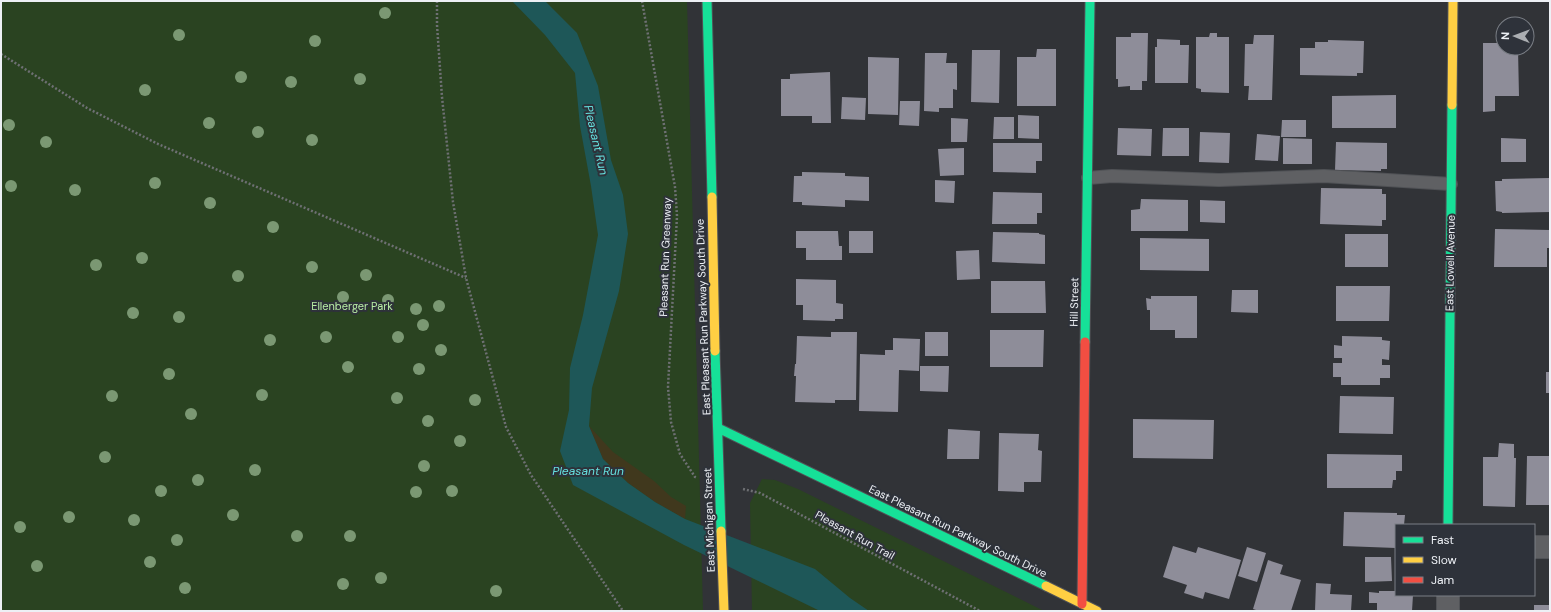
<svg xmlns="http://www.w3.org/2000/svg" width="1551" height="612" font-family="'DM Sans',sans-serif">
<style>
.green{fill:#2a4321}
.sand{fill:#40381d}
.water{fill:#1e5758}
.building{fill:#8e8d99}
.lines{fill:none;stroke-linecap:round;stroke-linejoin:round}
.lane-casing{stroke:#505256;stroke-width:14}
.street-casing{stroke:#505256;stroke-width:24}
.fast-casing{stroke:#505256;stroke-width:11}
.slow-casing{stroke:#505256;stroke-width:11}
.jam-casing{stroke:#505256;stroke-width:11}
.path{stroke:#6e7073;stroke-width:2.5;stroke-dasharray:2 2;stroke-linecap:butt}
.lane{stroke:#5f6063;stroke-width:12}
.street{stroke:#5f6063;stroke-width:22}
.fast{stroke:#16e098;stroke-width:9}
.slow{stroke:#ffcf43;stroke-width:9}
.jam{stroke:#f24e42;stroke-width:9}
.tree{fill:#7b9873}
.labels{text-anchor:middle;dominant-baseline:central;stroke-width:4;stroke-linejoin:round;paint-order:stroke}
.street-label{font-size:11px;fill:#edf0f5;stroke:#2e323a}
.park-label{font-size:11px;fill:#b7eba4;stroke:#2e323a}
.water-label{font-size:12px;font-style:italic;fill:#65dfde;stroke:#2e323a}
</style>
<rect width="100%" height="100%" fill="#313337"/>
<path class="green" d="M1 1H687L703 611H1Z
M762 479 775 480 798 489 1044 611H752L750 503Z"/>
<path class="sand" d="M589 426 613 452 654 481 671 497 686 506 685 519 655 502 628 483 603 459Z"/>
<path class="water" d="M512 1H545L577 33 598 86 611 160 623 195 628 234 619 291 592 388 589 426 603 459 628 483 655 502 685 519 815 569 850 598 869 611H820L684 545 573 485 560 451 569 410 570 368 583 315 598 235 591 186 580 126 575 73 545 35Z"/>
<path class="building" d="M1131 33H1148L1147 81H1142V90H1130V86L1118 87V79H1116V37H1131Z
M1210 33H1217V37H1229V93L1201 92V89L1196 88V37H1209Z
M1254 35H1274L1272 100H1248L1249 86H1244L1245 44H1253Z
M1157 39 1180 40V45H1189L1188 83H1155V47H1157Z
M1328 40 1364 41 1363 73H1357V76L1300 75V48H1315V42H1328Z
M1483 43H1503V48L1518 49 1519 96H1495V111L1483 112Z
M1037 49H1056V106H1017V57H1036Z
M972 50H1000L999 103 971 102Z
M925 53H947L946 63H957V90L953 89V108H939V112L924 111Z
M868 57 899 58 898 115 868 114Z
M830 72 831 123H812V116H781V79H790V74Z
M1396 95V128H1332V96Z
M842 97 866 98 865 120 841 119Z
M900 101H920L919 126 899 125Z
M1018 115 1039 116V139L1018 138Z
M994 117H1014V139H993Z
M951 118 968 119 967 142H951Z
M1282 120H1306V137H1281Z
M1118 128 1152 129 1151 156 1117 155Z
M1163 128H1189V156H1162Z
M1200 132 1230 133 1229 163 1199 162Z
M1257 134 1280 136 1278 161 1255 160Z
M1283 138 1312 139V164H1283Z
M1501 138 1526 139V162H1501Z
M1336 142 1387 143V169H1381V171L1335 170Z
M993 143H1042V161H1036V173L993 172Z
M964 148V175L940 176 938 149Z
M802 172 845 173V176L869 177V201L845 200V207L802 205V202H793L794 176H802Z
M1550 178V212L1502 213V212L1496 211 1495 181H1502V179Z
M935 180 955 181 954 203 935 202Z
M1321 188 1382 189V194H1386V220H1382V226L1320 224Z
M993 192 1042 193V213H1037V224H992Z
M1141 199 1188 200V231H1131V210L1140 209Z
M1200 200 1225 201V223L1200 222Z
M1495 229 1550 230V248H1547V267H1494Z
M796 231H838L839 246H842V260H806V248H796Z
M849 231H873V253H849Z
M993 232 1039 233V234L1045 235V264L992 262Z
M1345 234H1388V267H1345Z
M1140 238 1209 239V271L1140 270Z
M979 250 980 279 957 280 956 251Z
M796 279 836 280V303L843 304V319H835V321L803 320V305H796Z
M991 281H1045L1046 313H991Z
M1336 286H1390L1389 321H1336Z
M1232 290H1258V313L1231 312Z
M1151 296H1197V338H1175V330H1150V310H1147L1146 298 1151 299Z
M990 330H1044L1043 367H990Z
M831 332H857L856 400H835V403L795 402 796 376H794L795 364H796L797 336 831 337Z
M925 332H948V356H925Z
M1342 336 1382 337V340L1390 341 1389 360 1382 359V365H1390V378H1380V385H1341V377H1333V363H1342V358H1334V345L1342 346Z
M893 338 920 339 919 371 899 370 898 412 859 411 860 354 885 355V350H893Z
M920 366H949L948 392 920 391Z
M1546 372H1550V393H1546Z
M1340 396 1394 397 1393 434 1339 433Z
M1133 419 1214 420 1213 459 1133 458Z
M948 429 980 431 979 459H947Z
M999 433 1039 434 1038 450 1042 451 1041 482H1024V492L998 491Z
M1499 443 1514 444V458H1516L1515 507 1483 506V457H1498Z
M1327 454 1402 455V471H1396V480H1393L1392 488H1327Z
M1527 456H1550V505H1526Z
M1344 512 1397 513V515H1405L1404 525H1396V548L1343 546Z
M1173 546 1196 553 1198 547 1241 560 1229 599 1205 592 1203 599 1184 593 1187 585 1163 577Z
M1247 547 1266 553 1257 582 1238 576Z
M1365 557H1391L1392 581 1365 582Z
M1268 560 1283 565 1280 574 1301 580 1291 611H1259L1253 609Z
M1316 583 1331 584 1330 594 1352 595 1351 611H1315Z
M1379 591H1396V595H1413L1412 611H1377V603H1369V592L1379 593Z
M1534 605H1550V611H1534Z"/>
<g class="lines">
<defs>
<path id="lane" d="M1088 178 1112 176 1219 180 1324 176 1451 184"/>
<path id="street" d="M1534 547H1550
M1448 595V611"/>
<path id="fast" d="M707 1 712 197
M1085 342 1090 1
M715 351 721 531
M718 428 1046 586
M1448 525 1452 105"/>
<path id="slow" d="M1452 105 1453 1
M712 197 715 351
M721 531 724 611
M1046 586 1097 611"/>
<path id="jam" d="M1082 604 1085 342"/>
</defs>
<use href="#lane" class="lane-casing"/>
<use href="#street" class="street-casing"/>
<use href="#fast" class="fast-casing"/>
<use href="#slow" class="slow-casing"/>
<use href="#jam" class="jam-casing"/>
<path class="path" d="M437 1V25L442 97 453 202 466 278 506 427 531 475 623 611
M642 1 675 187 677 216 668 387 671 422 680 454 695 477 697 478
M1 54 87 108 158 144 466 278
M743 489 760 493 980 611"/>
<use href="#lane" class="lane"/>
<use href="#street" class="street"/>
<use href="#fast" class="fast"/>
<use href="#slow" class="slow"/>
<use href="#jam" class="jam"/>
</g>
<g class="tree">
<circle cx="385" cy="13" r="6"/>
<circle cx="179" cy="35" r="6"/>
<circle cx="315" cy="41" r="6"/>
<circle cx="241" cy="77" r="6"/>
<circle cx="360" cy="79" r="6"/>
<circle cx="291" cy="82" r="6"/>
<circle cx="145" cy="90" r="6"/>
<circle cx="209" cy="123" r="6"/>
<circle cx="9" cy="125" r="6"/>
<circle cx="258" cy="132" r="6"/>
<circle cx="312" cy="140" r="6"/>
<circle cx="46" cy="142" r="6"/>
<circle cx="155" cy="183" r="6"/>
<circle cx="11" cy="186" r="6"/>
<circle cx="75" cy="190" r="6"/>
<circle cx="210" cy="203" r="6"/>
<circle cx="273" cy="227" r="6"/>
<circle cx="142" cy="258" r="6"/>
<circle cx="96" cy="265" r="6"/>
<circle cx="312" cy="267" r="6"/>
<circle cx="366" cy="275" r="6"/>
<circle cx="238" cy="276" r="6"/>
<circle cx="343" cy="297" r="6"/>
<circle cx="388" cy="300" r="6"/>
<circle cx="439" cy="306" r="6"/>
<circle cx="416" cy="309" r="6"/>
<circle cx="133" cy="313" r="6"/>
<circle cx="179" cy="317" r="6"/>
<circle cx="423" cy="325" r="6"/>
<circle cx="326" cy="337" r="6"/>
<circle cx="398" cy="337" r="6"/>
<circle cx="270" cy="340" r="6"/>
<circle cx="441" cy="350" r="6"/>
<circle cx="348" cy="367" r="6"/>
<circle cx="419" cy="369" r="6"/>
<circle cx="169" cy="374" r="6"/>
<circle cx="262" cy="395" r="6"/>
<circle cx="112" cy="396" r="6"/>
<circle cx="397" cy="398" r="6"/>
<circle cx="475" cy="400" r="6"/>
<circle cx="191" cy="414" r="6"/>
<circle cx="428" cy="421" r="6"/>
<circle cx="460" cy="441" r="6"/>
<circle cx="105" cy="457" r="6"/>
<circle cx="424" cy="466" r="6"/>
<circle cx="255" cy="470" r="6"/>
<circle cx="198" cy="480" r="6"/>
<circle cx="161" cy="491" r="6"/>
<circle cx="452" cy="491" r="6"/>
<circle cx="416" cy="492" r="6"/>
<circle cx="233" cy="515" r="6"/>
<circle cx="69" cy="517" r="6"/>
<circle cx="134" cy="520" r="6"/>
<circle cx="20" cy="527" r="6"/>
<circle cx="297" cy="536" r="6"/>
<circle cx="350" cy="536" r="6"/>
<circle cx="177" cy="540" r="6"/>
<circle cx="150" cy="562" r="6"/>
<circle cx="37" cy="566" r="6"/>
<circle cx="381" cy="578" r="6"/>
<circle cx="343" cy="584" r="6"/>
<circle cx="185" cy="588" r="6"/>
<circle cx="496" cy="591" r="6"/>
</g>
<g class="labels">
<g class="street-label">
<text transform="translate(665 257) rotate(-88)">Pleasant Run Greenway</text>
<text transform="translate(1450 263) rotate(-89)">East Lowell Avenue</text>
<text transform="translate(1074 302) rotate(-89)">Hill Street</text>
<text transform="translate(703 317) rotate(-92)">East Pleasant Run Parkway South Drive</text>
<text transform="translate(709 520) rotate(-92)">East Michigan Street</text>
<text transform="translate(958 531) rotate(26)">East Pleasant Run Parkway South Drive</text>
<text transform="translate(855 535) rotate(29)">Pleasant Run Trail</text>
</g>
<g class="park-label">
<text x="352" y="306">Ellenberger Park</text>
</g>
<g class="water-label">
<text transform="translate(596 140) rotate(77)">Pleasant Run</text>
<text x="588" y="471">Pleasant Run</text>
</g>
</g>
<rect width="1551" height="612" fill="none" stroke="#edf0f5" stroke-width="4"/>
<rect x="1395" y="524" width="140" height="72" fill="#2e323a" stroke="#7a7e85"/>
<rect x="1403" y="537" width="20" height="6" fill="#16e098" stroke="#7a7e85"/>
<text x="1431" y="544" font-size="12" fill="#edf0f5">Fast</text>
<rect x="1403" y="557" width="20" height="6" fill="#ffcf43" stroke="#7a7e85"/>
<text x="1431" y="564" font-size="12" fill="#edf0f5">Slow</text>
<rect x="1403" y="577" width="20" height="6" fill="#f24e42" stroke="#7a7e85"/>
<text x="1431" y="584" font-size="12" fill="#edf0f5">Jam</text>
<g transform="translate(1515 36) rotate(271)"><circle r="19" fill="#2e323a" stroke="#7a7e85"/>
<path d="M0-3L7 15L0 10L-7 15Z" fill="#abaeb2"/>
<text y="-6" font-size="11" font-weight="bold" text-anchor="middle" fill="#edf0f5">N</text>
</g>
</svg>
